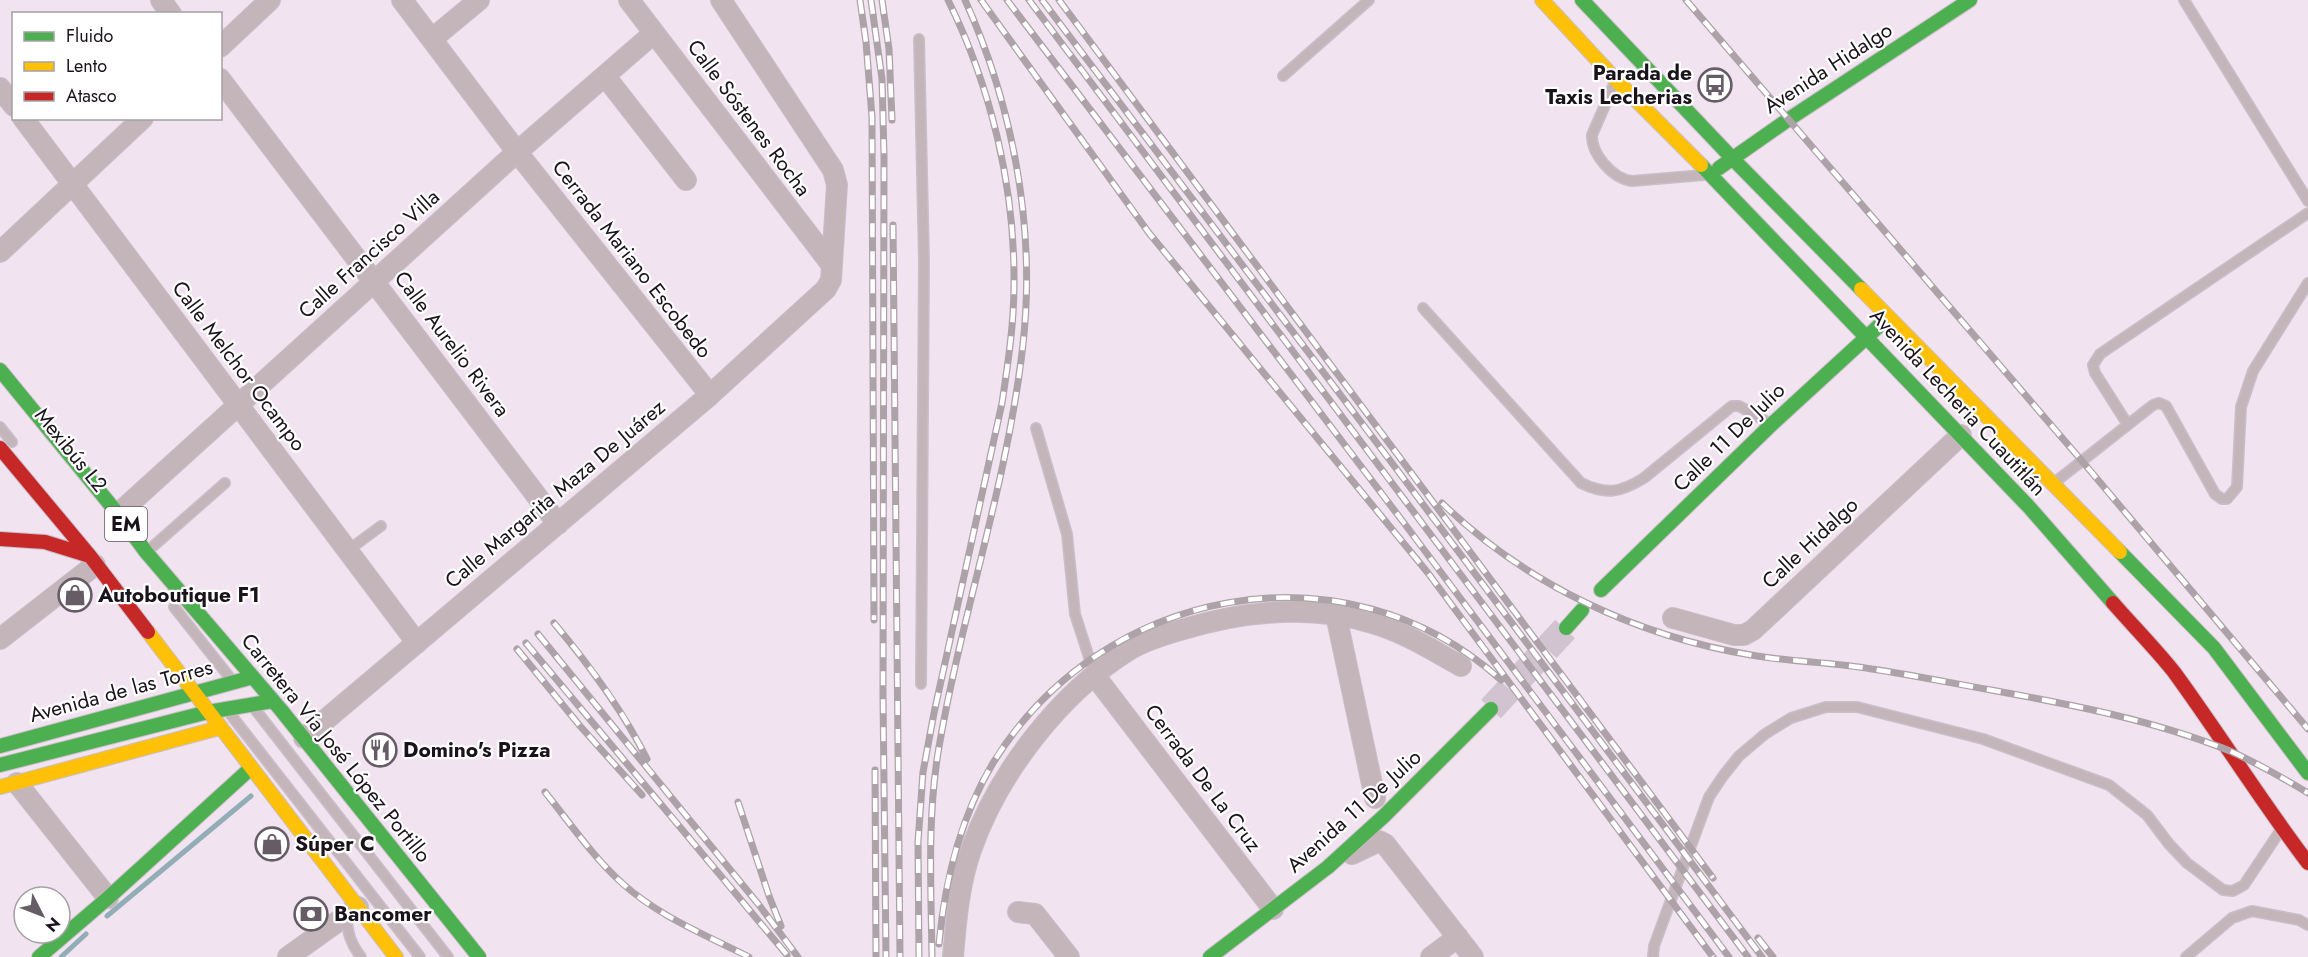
<svg xmlns="http://www.w3.org/2000/svg" width="2308" height="957" font-family="Jost,sans-serif">
<style>
.lines{fill:none;stroke-linecap:round;stroke-linejoin:round}
.stream{stroke:#93adb7;stroke-width:5}
.secondary-tunnel{stroke:#d1c4d0;stroke-width:27;stroke-dasharray:27 14;stroke-linecap:butt}
.lane-casing{stroke:#cabec9;stroke-width:12}
.street-casing{stroke:#cabec9;stroke-width:22}
.fast-casing{stroke:#cabec9;stroke-width:16}
.slow-casing{stroke:#cabec9;stroke-width:16}
.jam-casing{stroke:#cabec9;stroke-width:16}
.lane{stroke:#c4b5ba;stroke-width:9}
.street{stroke:#c4b5ba;stroke-width:20}
.fast{stroke:#4caf50;stroke-width:14}
.slow{stroke:#ffc107;stroke-width:14}
.jam{stroke:#c62828;stroke-width:14}
.rail-casing{stroke:#ada2a7;stroke-width:7}
.rail{stroke:#fff;stroke-width:4.5;stroke-dasharray:14;stroke-linecap:butt}
.labels{text-anchor:middle;dominant-baseline:central;stroke-width:4.5;stroke-linejoin:round;paint-order:stroke}
.shield{fill:#fff;stroke:#5f5a5f;stroke-width:1.5}
.shield-label{font-size:20px;font-weight:bold;fill:#1b131b}
.street-label{font-size:21px;fill:#1b131b;stroke:#fff}
.poi-label{font-size:21px;font-weight:bold;fill:#1b131b;stroke:#fff;text-anchor:start}
</style>
<rect width="100%" height="100%" fill="#f1e3f0"/>
<g class="lines">
<path class="stream" d="M107 916 251 796
M61 957 86 934"/>
<path class="secondary-tunnel" d="M1491 709 1566 628"/>
<defs>
<path id="lane" d="M2184 0 2308 201
M919 39 924 261 921 684
M1283 76 1369 0
M1615 82 1592 135C1591 154 1613 179 1632 181L1704 175
M1423 308 1581 483C1606 495 1620 493 1644 478L1732 406H1739L1769 423
M2128 425 2095 373 2093 365 2100 354 2308 213
M0 427 12 442
M1036 428 1067 534 1075 614 1095 676
M2054 483 2153 405 2159 403 2166 406 2215 494 2222 499H2227L2237 487 2241 407 2253 371 2308 283
M150 549 225 483
M347 551 381 526
M174 607 231 679
M254 708 448 957
M231 715 420 957
M346 916C348 933 350 943 361 957
M1653 957 1654 946 1709 797 1723 776 1739 756 1765 734 1791 718 1826 707H1857L1983 739 2109 785 2147 815 2169 844 2187 863 2223 890 2233 891 2244 885 2280 831
M2186 957 2232 918 2252 911 2299 920 2308 925"/>
<path id="street" d="M161 0 171 14
M402 0 517 152 710 395
M629 0 831 264
M432 39 479 0
M220 47 270 0
M605 76 686 180
M220 79 558 524
M0 88 14 106
M23 118 417 643
M0 252 143 118
M118 514 517 152 654 33
M1336 615 1375 798
M1673 618 1734 635H1744L1753 630 1961 435
M0 639 95 565
M1095 676 1273 909
M304 738 710 395 826 289 831 280 837 185 833 170 721 0
M17 783 108 898
M1352 854 1379 841 1385 844 1473 957
M1018 912 1035 914 1069 957
M288 957 358 907
M953 957C956 921 959 884 971 850 998 773 1060 693 1129 650 1145 640 1166 634 1184 629 1245 611 1309 604 1372 623 1404 632 1432 650 1461 666
M1431 957 1458 937"/>
<path id="fast" d="M1582 0 1732 158 1861 289
M1701 165 2029 507 2113 603
M1719 168 1789 119 1970 0
M0 370 118 514 146 552 281 710 479 957
M2120 552 2214 648 2308 773
M1601 590 1771 425 1881 324
M1566 628 1582 610
M0 746 253 677
M0 765 208 712 273 701
M39 957 108 898 251 768
M1210 957 1328 867 1384 816 1491 709"/>
<path id="slow" d="M1542 0 1616 80 1701 165
M1861 289 2120 552
M148 632 396 957
M0 787 219 728"/>
<path id="jam" d="M0 448 90 556 148 632
M0 539 45 542 90 556
M2113 603C2133 626 2155 648 2174 672 2220 735 2261 801 2308 863"/>
</defs>
<use href="#lane" class="lane-casing"/>
<use href="#street" class="street-casing"/>
<use href="#fast" class="fast-casing"/>
<use href="#slow" class="slow-casing"/>
<use href="#jam" class="jam-casing"/>
<use href="#lane" class="lane"/>
<use href="#street" class="street"/>
<use href="#fast" class="fast"/>
<use href="#slow" class="slow"/>
<use href="#jam" class="jam"/>
<defs>
<path id="rail" d="M860 0 866 42 872 117 874 620
M871 0 882 79 884 156 883 696 886 957
M882 0 889 49 892 120
M981 0 1149 233 1428 573 1713 957
M1007 0 1404 523 1729 957
M1029 0 1748 957
M1042 0 1398 471 1762 957
M1059 0 1713 878
M1686 0 2082 461 2308 729
M893 225 900 957
M1442 503C1526 584 1636 636 1751 655 1791 662 1832 662 1872 669 1912 675 1951 683 1991 690 2073 705 2153 720 2230 751 2257 763 2283 778 2308 793
M554 623C590 666 622 709 647 759
M538 634 759 905 798 957
M526 643 787 955
M517 649 580 726 642 795
M875 770 876 957
M545 792C570 823 593 857 622 883 658 916 706 935 749 957
M738 802 769 896 781 926
M1758 938 1773 957
M939 944C945 880 960 818 993 763 1101 587 1344 539 1501 680
M919 957 918 842 923 772 934 713 1002 403C1008 363 1014 324 1014 284 1015 187 991 87 948 0
M932 957C931 887 927 816 939 747 962 612 1008 481 1023 344 1036 228 1013 106 965 0"/>
</defs>
<use href="#rail" class="rail-casing"/>
<use href="#rail" class="rail"/>
</g>
<defs>
<symbol id="bus-ring" viewBox="-11 -11 22 22"><circle r="9.5" fill="#fff" stroke="#665c66" stroke-width="1.5"/><path d="M-5-6H5V4H4V6H2V4H-2V6H-4V4H-5ZM-3.5-4V0h7V-4ZM-3.5 1.2v1.5H-2V1.2ZM2 1.2v1.5H3.5V1.2Z" fill="#665c66"/></symbol>
<symbol id="shop-ring" viewBox="-11 -11 22 22"><circle r="9.5" fill="#fff" stroke="#665c66" stroke-width="1.5"/><path d="M-5-2.5h2.3a2.7 3.5 0 0 1 5.4 0H5L5.5 6h-11ZM-1.5-2.5h3a1.5 2.3 0 0 0-3 0Z" fill="#665c66"/></symbol>
<symbol id="restaurant-ring" viewBox="-11 -11 22 22"><circle r="9.5" fill="#fff" stroke="#665c66" stroke-width="1.5"/><path d="M-5-6h1v4h1v-4h1v4h1v-4h1v5L-1.5 .5V6h-2V.5L-5-1ZM5-6V6H3V1.5H1.5Q1.5-4 5-6Z" fill="#665c66"/></symbol>
<symbol id="bank-ring" viewBox="-11 -11 22 22"><circle r="9.5" fill="#fff" stroke="#665c66" stroke-width="1.5"/><path d="M-6-4H6V4H-6ZM0-2.3a2.3 2.3 0 1 0 0 4.6a2.3 2.3 0 1 0 0-4.6Z" fill="#665c66"/></symbol>
</defs>
<g fill-rule="evenodd">
<use href="#bus-ring" x="1696" y="66" width="38" height="38"/>
<use href="#shop-ring" x="56" y="576" width="38" height="38"/>
<use href="#restaurant-ring" x="361" y="731" width="38" height="38"/>
<use href="#shop-ring" x="253" y="825" width="38" height="38"/>
<use href="#bank-ring" x="292" y="895" width="38" height="38"/>
</g>
<g class="labels">
<rect class="shield" x="105" y="507" width="42" height="34" rx="4.5"/>
<g class="shield-label">
<text x="126" y="524">EM</text>
</g>
<g class="street-label">
<text transform="translate(1828 68) rotate(-33)">Avenida Hidalgo</text>
<text transform="translate(749 118) rotate(53)">Calle Sóstenes Rocha</text>
<text transform="translate(369 254) rotate(-42)">Calle Francisco Villa</text>
<text transform="translate(632 259) rotate(52)">Cerrada Mariano Escobedo</text>
<text transform="translate(452 344) rotate(53)">Calle Aurelio Rivera</text>
<text transform="translate(239 366) rotate(53)">Calle Melchor Ocampo</text>
<text transform="translate(1958 402) rotate(47)">Avenida Lecheria Cuautitlán</text>
<text transform="translate(1729 437) rotate(-44)">Calle 11 De Julio</text>
<text transform="translate(71 450) rotate(51)">Mexibús L2</text>
<text transform="translate(555 494) rotate(-40)">Calle Margarita Maza De Juárez</text>
<text transform="translate(1810 543) rotate(-43)">Calle Hidalgo</text>
<text transform="translate(121 691) rotate(-15)">Avenida de las Torres</text>
<text transform="translate(336 748) rotate(51)">Carretera Vía José López Portillo</text>
<text transform="translate(1203 778) rotate(53)">Cerrada De La Cruz</text>
<text transform="translate(1354 811) rotate(-42)">Avenida 11 De Julio</text>
</g>
<g class="poi-label">
<text x="1692" y="73" text-anchor="end">Parada de<tspan x="1692" dy="24">Taxis Lecherias</tspan></text>
<text x="98" y="595">Autoboutique F1</text>
<text x="403" y="750">Domino's Pizza</text>
<text x="295" y="844">Súper C</text>
<text x="334" y="914">Bancomer</text>
</g>
</g>
<rect x="12" y="12" width="210" height="108" fill="#ffffff" stroke="#a4a1a4" stroke-width="1.5"/>
<rect x="24" y="32" width="30" height="9" fill="#4caf50" stroke="#a4a1a4" stroke-width="1.5"/>
<text x="66" y="42" font-size="18" fill="#1b131b">Fluido</text>
<rect x="24" y="62" width="30" height="9" fill="#ffc107" stroke="#a4a1a4" stroke-width="1.5"/>
<text x="66" y="72" font-size="18" fill="#1b131b">Lento</text>
<rect x="24" y="92" width="30" height="9" fill="#c62828" stroke="#a4a1a4" stroke-width="1.5"/>
<text x="66" y="102" font-size="18" fill="#1b131b">Atasco</text>
<g transform="translate(42 915) rotate(132)"><circle r="28" fill="#ffffff" stroke="#a4a1a4" stroke-width="1.5"/>
<path d="M0-4.5L10 22L0 15L-10 22Z" fill="#665c66"/>
<text y="-9" font-size="16" font-weight="bold" text-anchor="middle" fill="#1b131b">N</text>
</g>
</svg>
